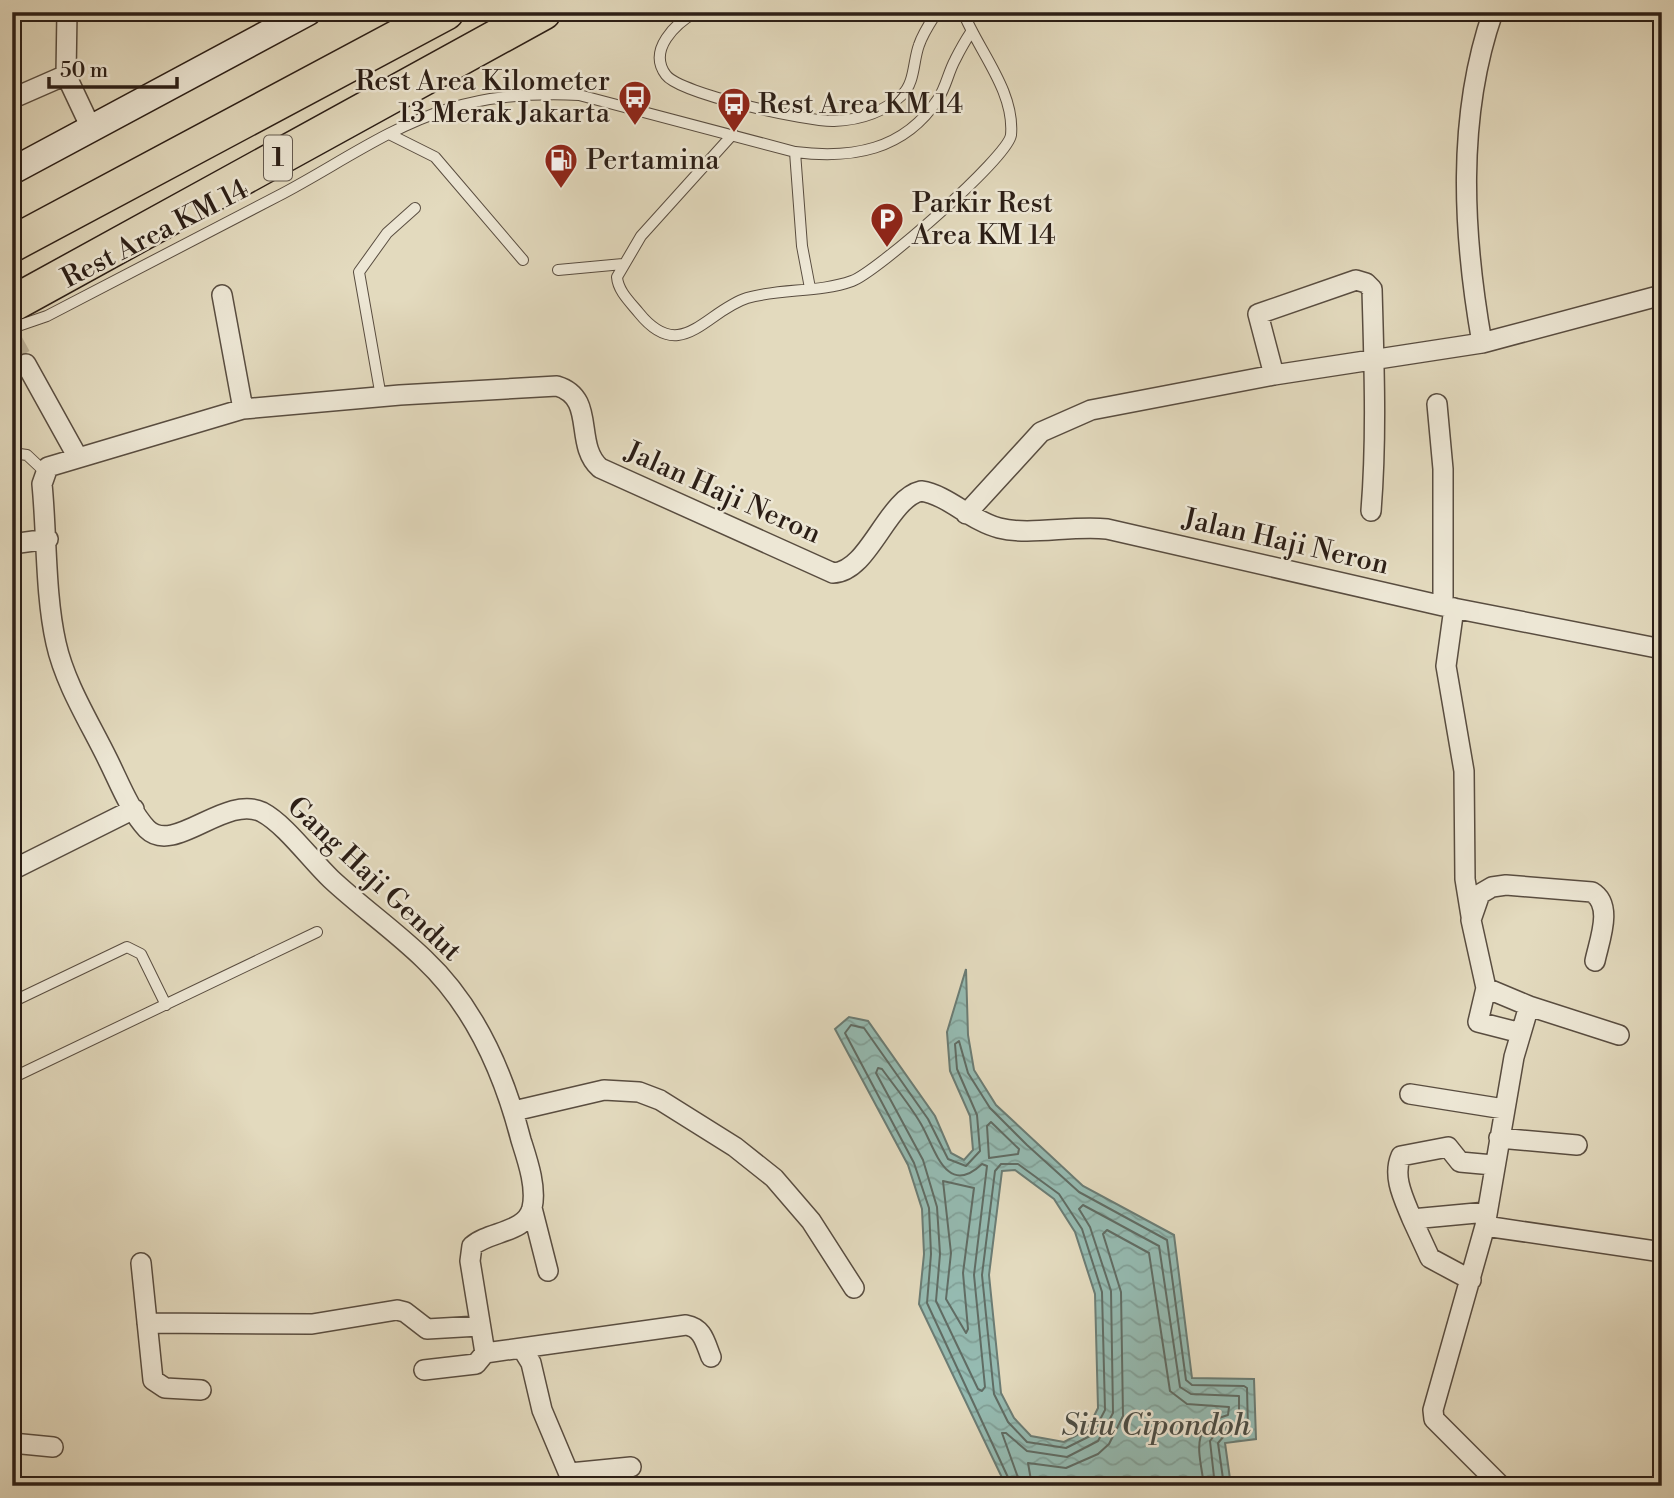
<svg xmlns="http://www.w3.org/2000/svg" width="1674" height="1498" font-family="'Libre Bodoni',serif">
<style>
.water{fill:url(#water-waves);stroke:#6b7c74;stroke-width:2;fill-rule:evenodd}
.lines{fill:none;stroke-linecap:round;stroke-linejoin:round}
.shore{stroke:#606c64;stroke-width:2}
.minor-tunnel{stroke:#beb49c;stroke-width:19;stroke-dasharray:19 10;stroke-linecap:butt}
.service-casing{stroke:#594d40;stroke-width:12}
.minor-casing{stroke:#594d40;stroke-width:22}
.secondary-casing{stroke:#2b1e16;stroke-width:29}
.motorway-casing{stroke:#2b1e16;stroke-width:38}
.service{stroke:#ede7d5;stroke-width:10}
.minor{stroke:#ede7d5;stroke-width:19}
.secondary{stroke:#ede7d5;stroke-width:26}
.motorway{stroke:#e3dabe;stroke-width:35}
.labels{text-anchor:middle;dominant-baseline:central;stroke-width:5;stroke-linejoin:round;paint-order:stroke}
.shield{fill:#ede7d5;stroke:#655a4f;stroke-width:2}
.shield-label{font-size:26px;font-weight:bold;fill:#2b1e16}
.poi-label{font-size:28px;fill:#2b1e16;stroke:#ede7d5;text-anchor:start}
.street-label{font-size:28px;fill:#2b1e16;stroke:#ede7d5}
.water-label{font-size:30px;font-style:italic;fill:#4b4d45;stroke:#ede7d5}
</style>
<defs>
<pattern id="water-waves" width="16" height="10" patternUnits="userSpaceOnUse" patternTransform="scale(1.75)"><rect width="16" height="10" fill="#95bbb2"/><path d="M0 5q4-4 8 0t8 0" fill="none" stroke="#81a098"/></pattern>
</defs>
<rect width="100%" height="100%" fill="#e3dabe"/>
<filter id="stains"><feTurbulence type="fractalNoise" baseFrequency=".00286" numOctaves="4"/><feColorMatrix values="0 0 0 0 .2 0 0 0 0 .09 0 0 0 0 .02 0 0 0 .5 -.17"/></filter>
<radialGradient id="worn" r=".72"><stop offset=".6" stop-color="#630" stop-opacity="0"/><stop offset="1" stop-color="#630" stop-opacity=".3"/></radialGradient>
<path class="water" d="M966 969 968 1035 974 1070 996 1105 1083 1186 1174 1235 1192 1378 1254 1379 1256 1439 1225 1443 1231 1486H1006L919 1304 924 1254 922 1209 908 1165 835 1029 849 1017 868 1021 935 1116 951 1153 964 1160 973 1150 970 1116 950 1071 947 1032ZM1015 1170 1054 1199 1075 1232 1095 1294 1098 1408 1087 1430 1064 1442 1031 1436 1014 1418 1001 1393 989 1275 1002 1171Z"/>
<g class="lines">
<path class="shore" d="M878 1068 882 1069C895 1087 910 1105 921 1124 935 1148 946 1198 982 1164L987 1166 974 1275 985 1387 982 1391 978 1389 936 1301 940 1254 937 1207 923 1160 876 1073Z
M991 1122 1019 1149 1018 1154 989 1158 987 1126Z
M1001 1164H1018L1059 1194 1082 1229 1102 1292 1105 1410 1092 1435 1066 1448 1027 1442 1008 1422 994 1394 982 1275 995 1171Z
M943 1181 974 1188 963 1273 968 1329 966 1333 946 1299 951 1253Z
M1012 1486 927 1303 931 1254 929 1208 914 1163 845 1033 851 1025 864 1028 928 1119 948 1159 966 1166 980 1151 977 1115 957 1069 955 1044 959 1041 968 1073 990 1108 1027 1145 1079 1192 1167 1240 1186 1380 1192 1385 1244 1386 1247 1388 1248 1431 1224 1436 1218 1443 1224 1486
M1021 1486 1002 1433H1006L1027 1451 1067 1457 1098 1441 1113 1413 1111 1291 1090 1227 1079 1209 1083 1205 1159 1246 1180 1387 1191 1394 1239 1396V1424L1219 1429 1210 1441 1215 1486
M1032 1486 1028 1463 1066 1468 1098 1454 1109 1444 1123 1416 1121 1292 1103 1234 1107 1230 1149 1253 1170 1391 1187 1404 1229 1407 1228 1415C1188 1426 1200 1453 1204 1486"/>
<path class="minor-tunnel" d="M12 339 26 364"/>
<defs>
<path id="service" d="M696 12C676 23 647 50 666 75 680 94 809 122 834 121 859 120 884 112 902 95 915 83 913 61 919 45 923 33 930 23 937 12
M389 134 435 157 523 260
M733 134 641 236 617 277C618 291 630 302 639 313 681 365 706 311 747 298 781 288 819 293 852 281 877 272 1008 157 1011 135 1015 91 978 50 963 12
M795 152 802 246 810 288
M558 270 623 264
M12 328 47 316C124 276 201 236 278 196 334 167 387 128 448 109 488 96 537 93 579 95L795 152C851 159 904 151 938 99 946 87 948 73 955 60 960 50 965 41 971 32
M381 397 359 272 387 233 415 208
M12 453 27 455 44 471
M12 1002 127 947 141 954 166 1005
M12 1078 317 932"/>
<path id="minor" d="M67 12 66 75 91 128
M18 96 66 75
M222 295 243 409
M1482 343C1463 235 1456 118 1493 12
M26 364 77 456
M1274 375 1258 314 1356 280 1366 283 1372 289C1374 363 1377 437 1371 511
M1437 404 1443 469V606
M966 514 1041 432 1091 410 1274 375 1482 343 1662 295
M12 544 48 539
M1454 608 1446 666 1464 771 1465 879 1471 916
M12 870 134 809
M1486 988 1478 1022 1521 1033
M1529 1006 1619 1035
M1410 1094 1504 1109
M514 1111 604 1090 639 1092 660 1100 735 1147 774 1178 811 1221 854 1288
M1499 1138 1577 1145
M532 1208 548 1271
M1487 1212 1412 1219C1404 1199 1392 1177 1401 1156L1448 1147 1460 1162 1493 1165
M1412 1219 1430 1258 1471 1280
M1485 1226 1662 1252
M141 1263 153 1380 165 1388 201 1390
M147 1323 312 1324 397 1310 405 1312 427 1329 479 1326
M523 1350 531 1363 542 1410 574 1486
M485 1353 470 1261 472 1246C489 1231 526 1233 532 1208 537 1187 527 1159 521 1140 504 1074 474 1006 424 959 394 930 361 907 331 879 311 860 285 824 262 812 225 794 174 856 147 829 130 811 119 782 108 760 90 723 65 684 56 643 45 594 47 535 42 484L48 467 243 409 400 395 557 386C597 398 573 444 600 468L833 573C869 572 887 499 921 491 948 495 971 521 999 528 1030 536 1072 525 1107 529L1443 606 1662 649
M485 1353 686 1325C703 1328 705 1342 711 1357
M424 1370 476 1364 485 1353
M12 1443 53 1447
M570 1473 631 1467
M1501 1486 1434 1419 1433 1410 1485 1226 1514 1057 1529 1006 1486 988 1471 920 1480 894 1492 887 1506 885 1592 892C1614 905 1599 941 1595 961"/>
<path id="secondary" d="M12 171 308 12"/>
<path id="motorway" d="M12 244 446 12
M12 304 543 12"/>
</defs>
<use href="#service" class="service-casing"/>
<use href="#minor" class="minor-casing"/>
<use href="#secondary" class="secondary-casing"/>
<use href="#motorway" class="motorway-casing"/>
<use href="#service" class="service"/>
<use href="#minor" class="minor"/>
<use href="#secondary" class="secondary"/>
<use href="#motorway" class="motorway"/>
</g>
<defs>
<symbol id="bus-pin" viewBox="-11 -11 22 30"><path d="M0 17L-7.5 6A9.5 9.5 0 1 1 7.5 6Z" fill="#8f2418" stroke="#ede7d5"/><path d="M-5-6H5V4H4V6H2V4H-2V6H-4V4H-5ZM-3.5-4V0h7V-4ZM-3.5 1.2v1.5H-2V1.2ZM2 1.2v1.5H3.5V1.2Z" fill="#fff"/></symbol>
<symbol id="fuel-pin" viewBox="-11 -11 22 30"><path d="M0 17L-7.5 6A9.5 9.5 0 1 1 7.5 6Z" fill="#8f2418" stroke="#ede7d5"/><path d="M-5.5-6h7V0h2V4h1.3V-2.5L3-4.5l.8-.8L6-3V5H2.5V1h-1V6h-7ZM-4.2-4.7v3.2H.2V-4.7Z" fill="#fff"/></symbol>
<symbol id="parking-pin" viewBox="-11 -11 22 30"><path d="M0 17L-7.5 6A9.5 9.5 0 1 1 7.5 6Z" fill="#8f2418" stroke="#ede7d5"/><path d="M-3.5-5.5H1a3.5 3.5 0 0 1 0 7H-1V5.5H-3.5ZM-1-3.4V-.6H.8a1.4 1.4 0 0 0 0-2.8Z" fill="#fff"/></symbol>
</defs>
<g fill-rule="evenodd">
<use href="#bus-pin" x="616" y="78" width="38" height="52"/>
<use href="#bus-pin" x="715" y="85" width="38" height="52"/>
<use href="#fuel-pin" x="542" y="141" width="38" height="52"/>
<use href="#parking-pin" x="868" y="200" width="38" height="52"/>
</g>
<g class="labels">
<rect class="shield" x="264" y="135.5" width="28" height="45" rx="5"/>
<g class="shield-label">
<text x="278" y="158">1</text>
</g>
<g class="poi-label">
<text x="610" y="81" text-anchor="end">Rest Area Kilometer<tspan x="610" dy="32">13 Merak Jakarta</tspan></text>
<text x="758" y="104">Rest Area KM 14</text>
<text x="586" y="160">Pertamina</text>
<text x="912" y="203">Parkir Rest<tspan x="912" dy="32">Area KM 14</tspan></text>
</g>
<g class="street-label">
<text transform="translate(155 234) rotate(-27)">Rest Area KM 14</text>
<text transform="translate(723 493) rotate(24)">Jalan Haji Neron</text>
<text transform="translate(1286 542) rotate(13)">Jalan Haji Neron</text>
<text transform="translate(374 879) rotate(43)">Gang Haji Gendut</text>
</g>
<g class="water-label">
<text x="1156" y="1426">Situ Cipondoh</text>
</g>
</g>
<rect width="1674" height="1498" fill="none" stroke="#e3dabe" stroke-width="42"/>
<rect x="14" y="14" width="1646" height="1470" fill="none" stroke="#2b1e16" stroke-width="3.5"/>
<rect x="21" y="21" width="1632" height="1456" fill="none" stroke="#2b1e16" stroke-width="2"/>
<path d="M49 77v10h128v-10" fill="none" stroke="#2b1e16" stroke-width="3.5"/>
<text x="60" y="77" font-size="21" fill="#2b1e16" stroke="#ede7d5" stroke-width="5" paint-order="stroke">50 m</text>
<rect width="100%" height="100%" filter="url(#stains)"/>
<rect width="100%" height="100%" fill="url(#worn)"/>
</svg>
